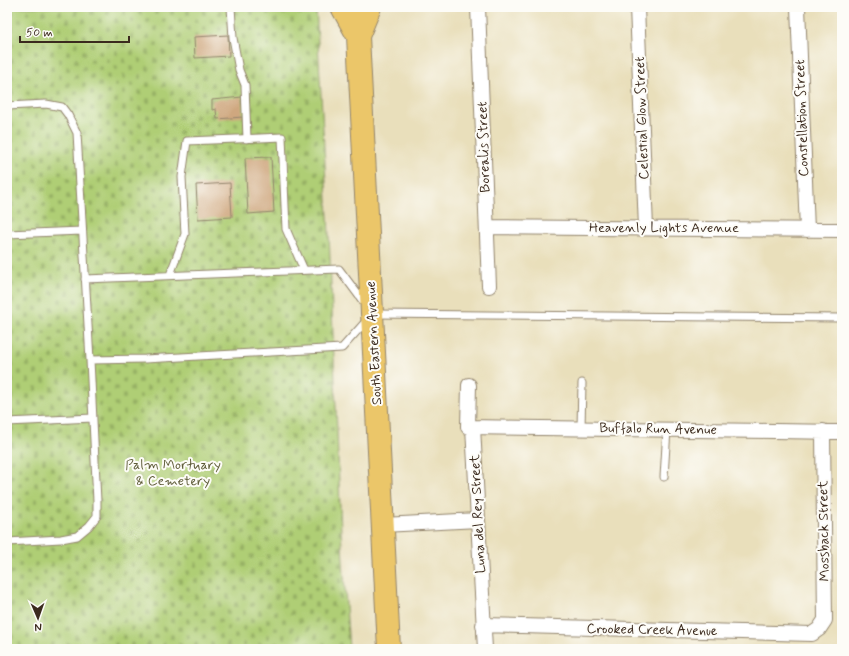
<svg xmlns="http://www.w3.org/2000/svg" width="849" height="656" font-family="Mynerve,sans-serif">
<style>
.cemetery{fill:url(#cemetery-stones);stroke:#757c4a}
.building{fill:#cfa77f}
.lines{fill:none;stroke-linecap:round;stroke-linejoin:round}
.lane-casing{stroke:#92846c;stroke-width:9}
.street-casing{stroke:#92846c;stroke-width:16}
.primary-casing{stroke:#92846c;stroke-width:24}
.lane{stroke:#fff;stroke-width:7}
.street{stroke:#fff;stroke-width:14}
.primary{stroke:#ebc669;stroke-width:22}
.labels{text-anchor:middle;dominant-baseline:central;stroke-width:4;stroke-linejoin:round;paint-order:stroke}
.street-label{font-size:14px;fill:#3b2a1e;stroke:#fdfcf7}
.park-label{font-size:14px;fill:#5e5b38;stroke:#fdfcf7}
</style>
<defs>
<pattern id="cemetery-stones" width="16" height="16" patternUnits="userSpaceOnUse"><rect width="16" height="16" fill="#afce75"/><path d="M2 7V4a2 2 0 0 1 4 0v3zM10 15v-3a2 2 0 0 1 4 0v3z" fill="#97b165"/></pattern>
</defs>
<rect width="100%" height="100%" fill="#fdfcf7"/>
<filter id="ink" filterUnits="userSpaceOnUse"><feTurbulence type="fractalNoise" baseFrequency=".025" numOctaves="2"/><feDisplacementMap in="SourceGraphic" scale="8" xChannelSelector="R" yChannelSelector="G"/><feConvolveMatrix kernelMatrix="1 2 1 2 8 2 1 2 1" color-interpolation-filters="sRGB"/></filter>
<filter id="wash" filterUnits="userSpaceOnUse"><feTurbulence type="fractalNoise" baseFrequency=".012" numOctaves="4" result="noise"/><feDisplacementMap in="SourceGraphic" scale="16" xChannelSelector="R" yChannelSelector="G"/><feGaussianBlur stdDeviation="0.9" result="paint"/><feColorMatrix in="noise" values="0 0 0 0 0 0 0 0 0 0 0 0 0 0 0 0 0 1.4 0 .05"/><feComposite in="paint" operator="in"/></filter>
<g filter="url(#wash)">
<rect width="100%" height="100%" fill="#e9dfbb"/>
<path class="cemetery" d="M7 7H316L329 234 341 531 349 649H7Z"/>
<g id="blocks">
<path class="building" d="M228 35 229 56 195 58 194 37Z
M242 97 243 117 217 119 216 109 212 110V100Z
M271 157 274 212 248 214 245 158Z
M230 183 232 217 198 219 196 185Z"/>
</g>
</g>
<g filter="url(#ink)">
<use href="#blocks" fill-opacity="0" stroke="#92846c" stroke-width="1"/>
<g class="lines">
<defs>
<path id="lane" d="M231 7 233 38 239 70 245 85 247 139
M7 106 46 104 62 107 68 115 77 133 90 360 97 501V516L89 526 77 536 61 539 7 542
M7 234 82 231
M170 275 185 234 182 177 187 141 282 137 286 229 304 270
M85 279 339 269 365 304
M374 314 842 318
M90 360 145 359 342 348 367 320
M7 422 93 418
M581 428 582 383
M664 477 667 429"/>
<path id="street" d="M478 7 489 286
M637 7 646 228
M798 7 807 230
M487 227 842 230
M469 385 468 427 842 432
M473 427 485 649
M383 525 478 520
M483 625 812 634 819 629 825 620 823 431"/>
<path id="primary" d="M342 7 358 36
M370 7 358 36 389 649"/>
</defs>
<use href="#lane" class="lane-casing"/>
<use href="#street" class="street-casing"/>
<use href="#primary" class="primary-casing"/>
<use href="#lane" class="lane"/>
<use href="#street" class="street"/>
<use href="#primary" class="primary"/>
</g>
</g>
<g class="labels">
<g class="street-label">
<text transform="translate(642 118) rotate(-92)">Celestial Glow Street</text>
<text transform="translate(802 118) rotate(-92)">Constellation Street</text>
<text transform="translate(484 147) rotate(-92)">Borealis Street</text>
<text x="664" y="228">Heavenly Lights Avenue</text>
<text transform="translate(374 343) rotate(-93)">South Eastern Avenue</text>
<text transform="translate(658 429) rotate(1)">Buffalo Run Avenue</text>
<text transform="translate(478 514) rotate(-93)">Luna del Rey Street</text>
<text transform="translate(824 531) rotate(-91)">Mossback Street</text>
<text transform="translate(652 630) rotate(1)">Crooked Creek Avenue</text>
</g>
<g class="park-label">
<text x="173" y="465">Palm Mortuary<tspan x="173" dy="16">&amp; Cemetery</tspan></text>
</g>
</g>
<rect width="849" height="656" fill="none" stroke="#fdfcf7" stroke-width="24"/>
<g transform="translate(38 618) rotate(178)" stroke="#fdfcf7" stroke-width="3" paint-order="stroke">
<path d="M0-3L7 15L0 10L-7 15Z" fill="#3b2a1e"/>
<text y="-6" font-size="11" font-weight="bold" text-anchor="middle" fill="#3b2a1e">N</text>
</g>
<path d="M20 36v6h109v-6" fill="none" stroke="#3b2a1e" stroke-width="2"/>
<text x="26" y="36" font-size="12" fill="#3b2a1e" stroke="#fdfcf7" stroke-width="3" paint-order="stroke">50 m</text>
</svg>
